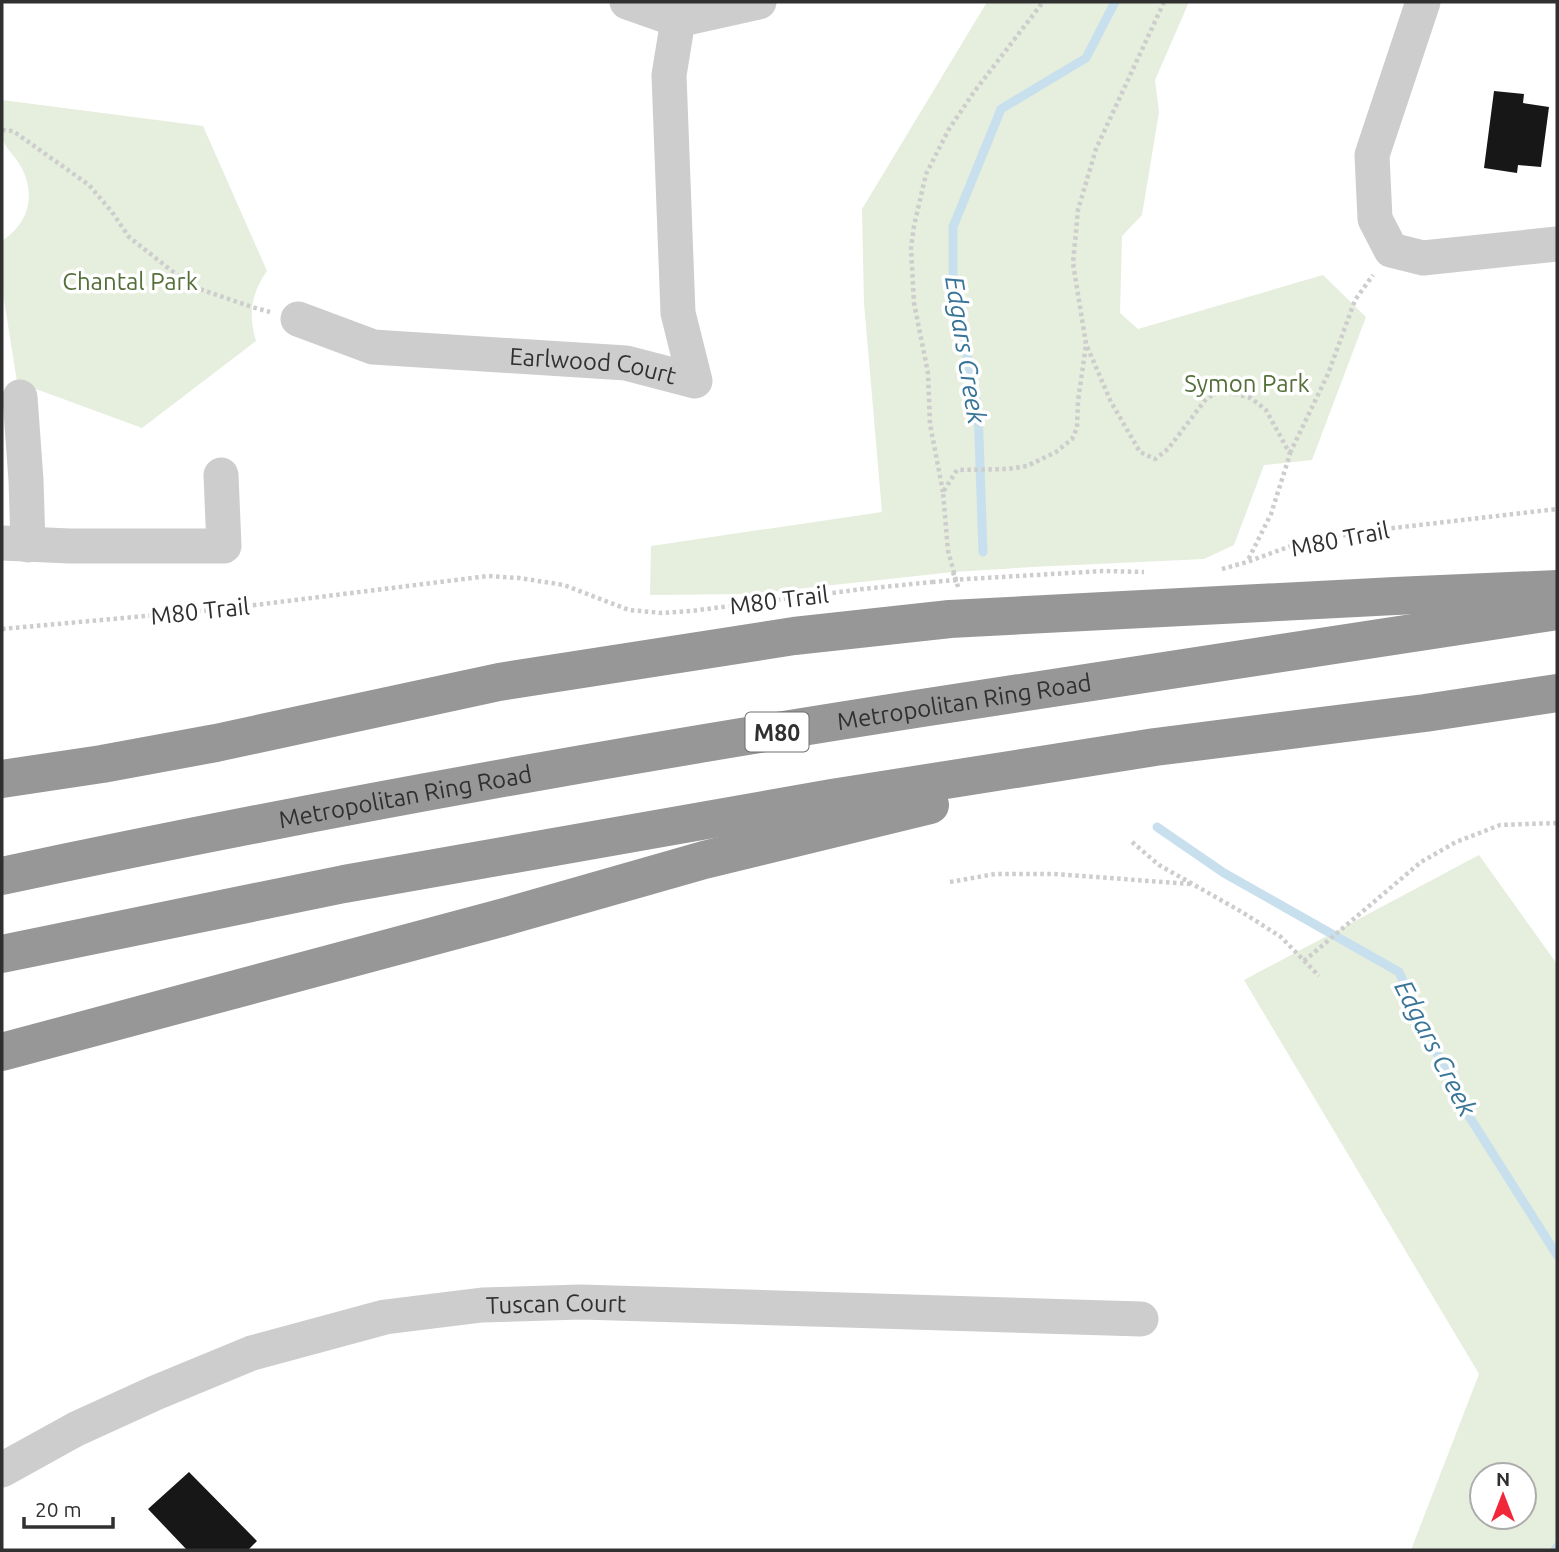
<svg xmlns="http://www.w3.org/2000/svg" width="1559" height="1552" font-family="Ubuntu,sans-serif">
<style>
.green{fill:#e6eedd;fill-rule:evenodd}
.lines{fill:none;stroke-linecap:round;stroke-linejoin:round}
.stream{stroke:#c8e0ee;stroke-width:9}
.building{fill:#171717}
.path{stroke:#cdcdcd;stroke-width:4.5;stroke-dasharray:3.5 3.5;stroke-linecap:butt}
.minor{stroke:#cdcdcd;stroke-width:35}
.highway{stroke:#979797;stroke-width:38}
.path-bridge{stroke:#cdcdcd;stroke-width:4.5;stroke-dasharray:3.5 3.5;stroke-linecap:butt}
.labels{text-anchor:middle;dominant-baseline:central;stroke-width:7;stroke-linejoin:round;paint-order:stroke}
.shield{fill:#fff;stroke:#6e6e6e;stroke-width:2}
.shield-label{font-size:23px;font-weight:bold;fill:#303030}
.park-label{font-size:24px;fill:#546f3a;stroke:#fff}
.street-label{font-size:24px;fill:#303030;stroke:#fff}
.water-label{font-size:26px;font-style:italic;fill:#387498;stroke:#fff}
</style>
<rect width="100%" height="100%" fill="#fff"/>
<path class="green" d="M987 2H1189L1155 80 1159 112 1142 215 1122 236 1120 313 1138 329 1323 275 1366 317 1312 460 1264 465 1234 545 1204 559 1032 567 953 572 751 594 650 595 651 546 882 512 864 303 862 209Z
M2 100 203 126 267 271C251 293 248 315 256 341L142 428 17 382 2 287V241C29 223 37 194 20 165 15 156 6 149 2 138 0 127 2 111 2 100Z
M1479 855 1557 964V1550H1411L1479 1374 1244 980ZM1524 1475V1517H1482V1475Z"/>
<g class="lines">
<path class="stream" d="M983 552 978 408 953 291V227L1001 109 1086 58 1115 2
M1157 827 1224 873 1399 972 1460 1102 1557 1255
M1555 1550 1557 1547"/>
</g>
<path class="building" d="M1494 91 1524 94 1523 103 1549 107 1541 167 1518 165 1517 173 1484 168Z
M189 1472 257 1541 248 1550H187L148 1509Z"/>
<g class="lines">
<path class="path" d="M1164 2 1096 149 1078 210 1073 263 1086 344 1111 402 1140 452 1155 459 1168 449 1206 399 1221 390 1251 398 1266 410 1290 454 1271 514 1247 562
M2 130 13 131 89 185 112 212 129 237 191 286 252 307 270 312
M1290 453 1328 374 1355 300 1373 275
M943 492 930 424 928 373 914 303 911 248 914 226 926 174 949 129 974 92 1043 2
M1222 569 1247 562 1302 542 1385 529 1557 509
M953 572 957 585
M967 579 1103 571 1144 572
M958 587 948 551 943 492 957 470 1008 469 1027 466 1056 452 1072 439 1077 428 1078 401 1086 345
M2 629 223 609 488 576 519 578 564 585 629 610 662 613 691 611 863 589 932 582
M1132 842 1159 865 1242 912 1281 937 1319 976
M950 882 995 874H1054L1191 884
M1304 961 1421 862 1456 842 1500 825 1557 823"/>
<g class="minor">
<path d="M627 2 678 20 759 2"/>
<path d="M1423 2 1372 155 1375 219 1391 250 1423 258 1557 244"/>
<path id="s1" d="M298 319 373 347 626 363 695 381 678 313 669 75 678 20"/>
<path d="M20 397 26 480 28 545"/>
<path d="M2 543 70 546H224L221 475"/>
<path id="s2" d="M2 1470 76 1429 155 1393 252 1353 385 1317 482 1305 581 1302 1141 1319"/>
</g>
<g class="highway">
<path d="M2 779 102 764 216 743 499 682 794 636 950 619 1395 596 1557 589"/>
<path id="s3" d="M2 876C307 811 614 756 922 708 1134 674 1346 644 1557 611"/>
<path d="M2 954 344 884 832 798 1155 747 1425 713 1557 693"/>
<path d="M2 1052 508 916 704 860 930 805"/>
</g>
<path class="path-bridge" d="M932 582 967 579"/>
</g>
<g class="labels">
<rect class="shield" x="745.5" y="712.5" width="63" height="39" rx="5"/>
<g class="shield-label">
<text x="777" y="732">M80</text>
</g>
<g class="park-label">
<text x="130" y="281">Chantal Park</text>
<text x="1247" y="383">Symon Park</text>
</g>
<g class="street-label">
<text stroke="none"><textPath href="#s1" startOffset="301">Earlwood Court</textPath></text>
<text transform="translate(1340 539) rotate(-11)">M80 Trail</text>
<text transform="translate(779 600) rotate(-7)">M80 Trail</text>
<text transform="translate(200 611) rotate(-6)">M80 Trail</text>
<text stroke="none"><textPath href="#s3" startOffset="978">Metropolitan Ring Road</textPath></text>
<text stroke="none"><textPath href="#s3" startOffset="411">Metropolitan Ring Road</textPath></text>
<text stroke="none"><textPath href="#s2" startOffset="586">Tuscan Court</textPath></text>
</g>
<g class="water-label">
<text transform="translate(966 350) rotate(81)">Edgars Creek</text>
<text transform="translate(1436 1048) rotate(63)">Edgars Creek</text>
</g>
</g>
<rect width="1559" height="1552" fill="none" stroke="#303030" stroke-width="7"/>
<g transform="translate(1503 1496)"><circle r="33" fill="#ffffff" stroke="#acacac" stroke-width="2"/>
<path d="M0-5L12 26L0 18L-12 26Z" fill="#f0283a"/>
<text y="-10" font-size="19" font-weight="bold" text-anchor="middle" fill="#303030">N</text>
</g>
<path d="M24 1517v10h89v-10" fill="none" stroke="#303030" stroke-width="3.5"/>
<text x="35" y="1517" font-size="21" fill="#303030" stroke="#ffffff" stroke-width="5" paint-order="stroke">20 m</text>
</svg>
